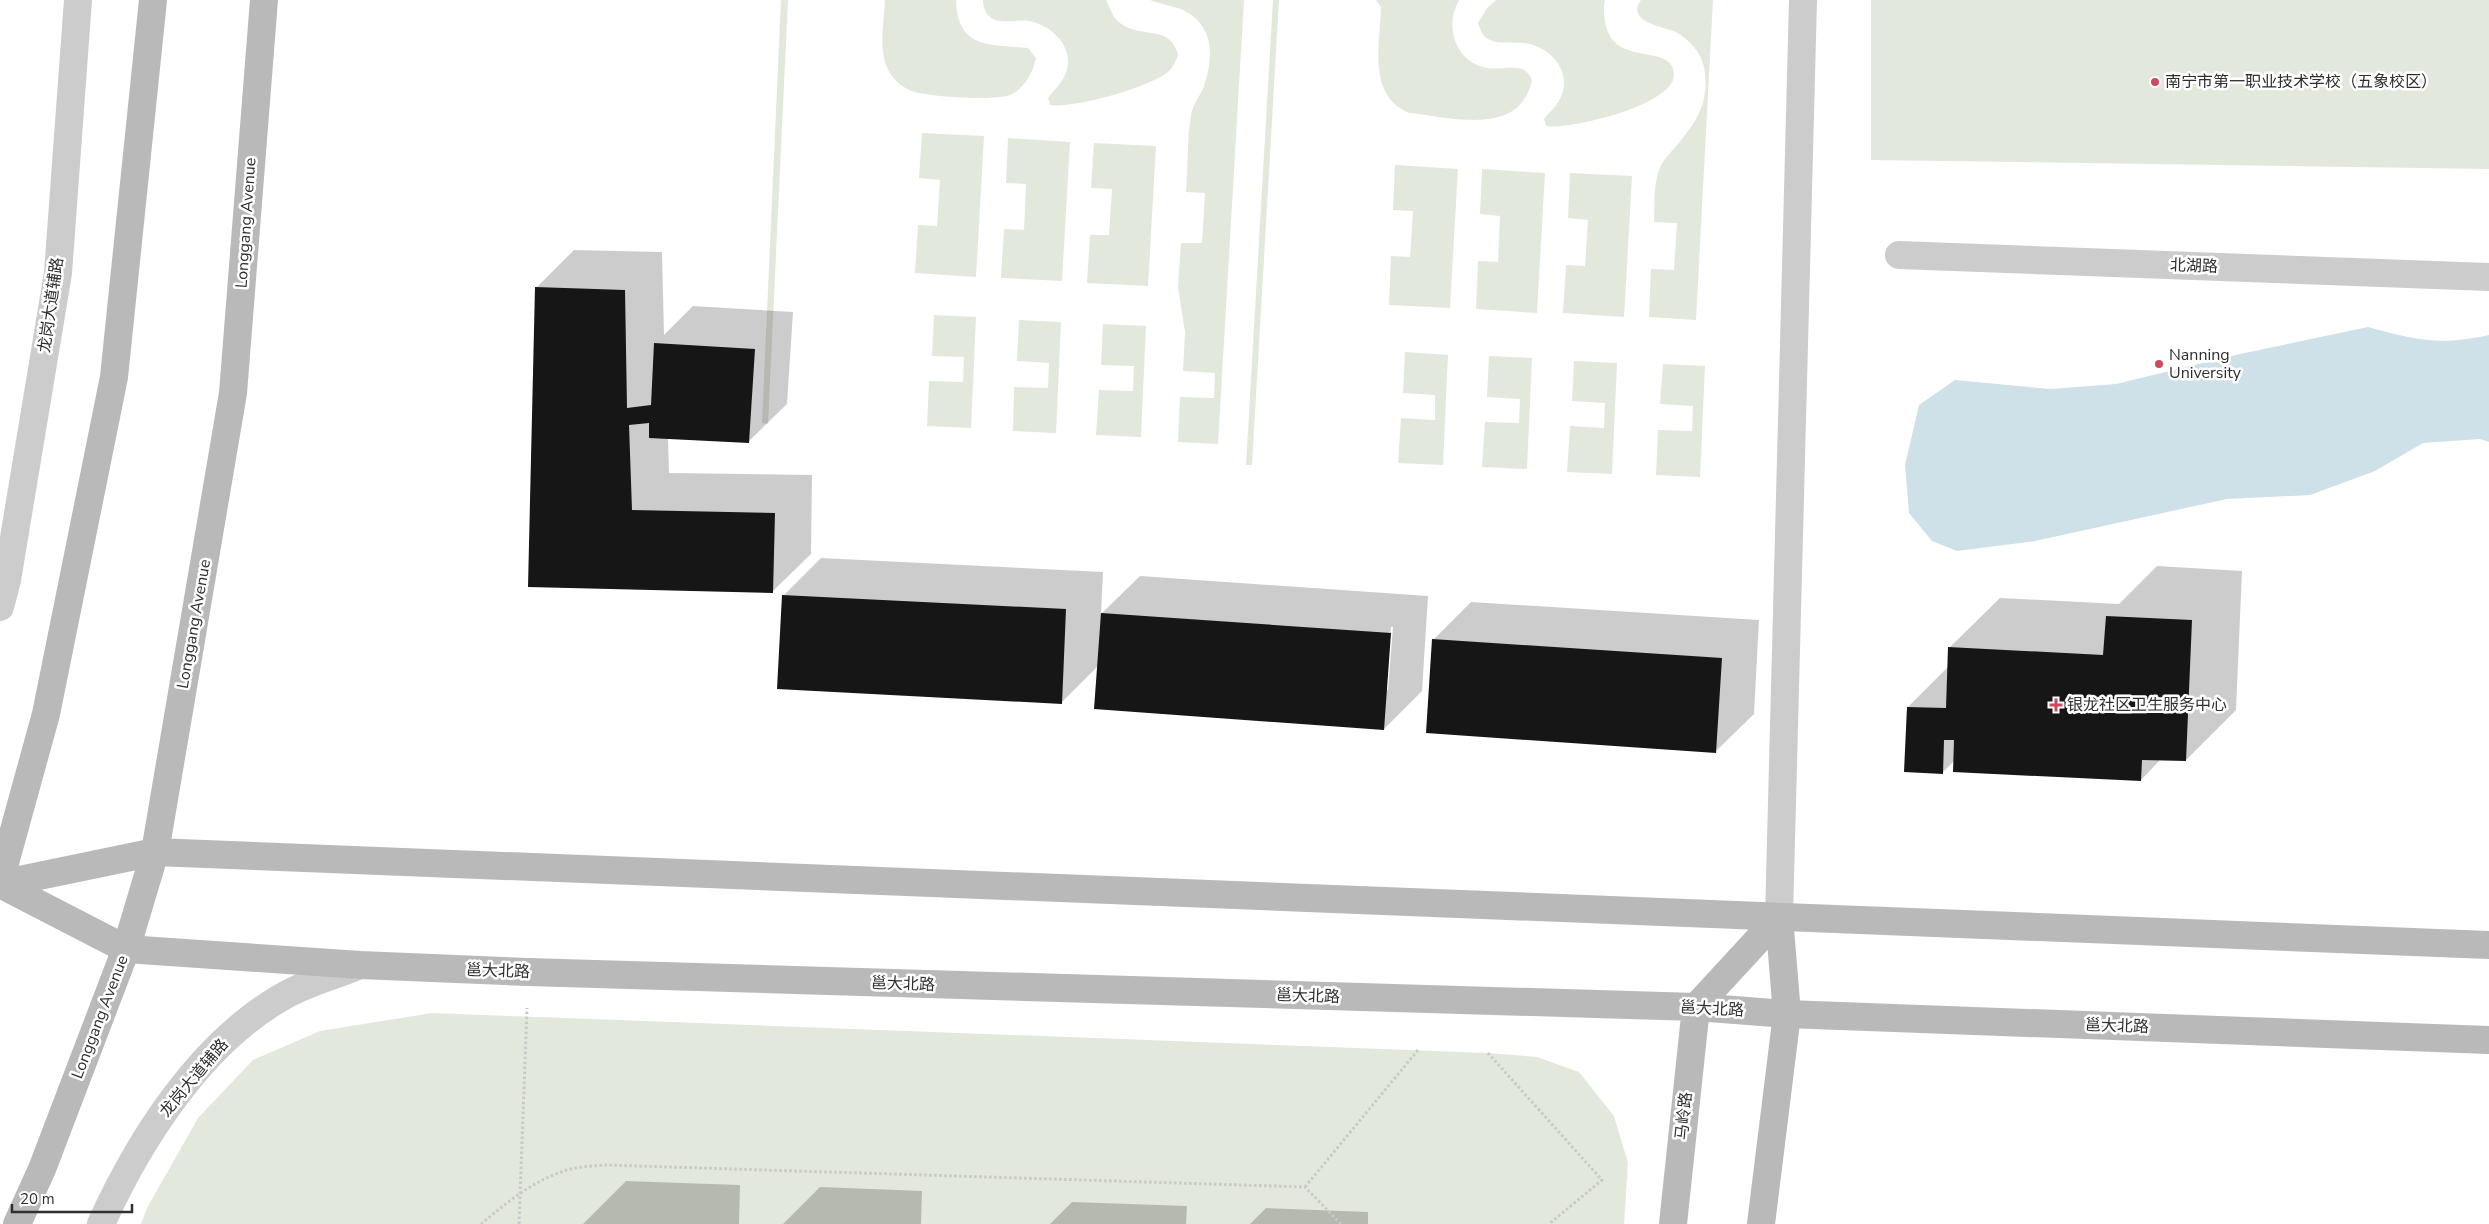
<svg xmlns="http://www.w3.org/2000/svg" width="2489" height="1224" font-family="'Nunito Sans','Noto Sans SC',sans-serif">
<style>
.green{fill:#e3e8dc}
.water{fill:#cee0e8}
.shadow{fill:#0003;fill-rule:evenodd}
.building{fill:#161616}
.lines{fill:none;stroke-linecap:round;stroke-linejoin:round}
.path{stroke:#c9c9c9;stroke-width:3;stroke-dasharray:2.5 2.5;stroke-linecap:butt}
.street{stroke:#ccc;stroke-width:28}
.secondary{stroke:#b9b9b9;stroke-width:28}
.poi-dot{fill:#cf4860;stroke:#fff;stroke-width:2}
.labels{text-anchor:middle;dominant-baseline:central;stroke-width:5;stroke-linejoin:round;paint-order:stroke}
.poi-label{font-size:16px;fill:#2f2f2f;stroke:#fff;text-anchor:start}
.street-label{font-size:16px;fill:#2f2f2f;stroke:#fff}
</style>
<rect width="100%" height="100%" fill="#fff"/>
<path class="green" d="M781 0H788L768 424 762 423Z
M885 0H956C958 50 990 44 1028 48L1036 58C1033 73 1024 89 1010 95 996 101 927 97 912 91 900 87 890 76 886 65 879 46 884 20 885 0Z
M983 0H1106C1110 8 1113 18 1120 23 1141 39 1171 24 1178 55 1176 61 1173 67 1169 71 1152 87 1072 109 1050 105L1048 98C1055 89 1062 83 1066 73 1075 47 1052 25 1028 21 1017 19 1000 25 990 17 985 13 983 6 983 0Z
M1150 0H1244L1218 444 1178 442 1180 397 1214 398 1215 373 1183 371 1185 332 1178 287 1181 243H1202L1205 193 1186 192C1188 166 1187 139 1191 115 1193 103 1202 94 1205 83 1214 54 1213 25 1183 10 1173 6 1160 4 1150 0Z
M1273 0H1279L1252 465H1246Z
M1376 0H1459C1444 26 1455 62 1487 68 1498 70 1511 66 1522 69 1527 71 1530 75 1532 80 1520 138 1451 117 1409 113 1367 95 1380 45 1381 7Z
M1496 0H1605C1603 8 1604 18 1606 26 1616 68 1674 42 1674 75 1674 105 1570 130 1546 126L1544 119C1551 111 1558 105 1562 94 1571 68 1547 45 1523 43 1512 41 1498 45 1488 39 1482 36 1480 29 1478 23L1487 8Z
M1641 0H1713L1696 320 1649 317 1651 269 1674 270 1677 223 1654 222C1655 203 1653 182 1661 165 1665 158 1672 151 1678 144 1698 120 1710 101 1704 67 1701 53 1689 39 1676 32 1665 27 1625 22 1641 0Z
M1871 0H2489V169L1871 160Z
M922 133 984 136 976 277 915 273 918 225 937 226 940 180 919 178Z
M1008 138 1070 142 1062 281 1001 278 1004 229 1024 230 1026 184 1006 183Z
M1094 143 1156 146 1148 286 1087 283 1090 235H1109L1112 189 1091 188Z
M1395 165 1458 169 1450 308 1389 305 1391 256 1410 257 1413 211 1393 210Z
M1482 169 1545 173 1537 313 1476 309 1478 261 1498 262 1500 216 1480 214Z
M1570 173 1632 176 1624 317 1563 313 1566 265 1585 266 1588 220 1568 218Z
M934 315 976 317 971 428 927 426 929 381 963 382 964 357 932 356Z
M1019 320 1061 322 1056 433 1013 431 1014 387 1048 388 1049 363 1017 361Z
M1103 324 1146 326 1141 437 1096 435 1099 390 1133 391 1134 366 1101 365Z
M1405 352 1448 355 1443 465 1398 463 1401 418 1435 420V395L1403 393Z
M1489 356 1532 358 1527 469 1482 467 1485 422 1519 423 1520 399 1487 397Z
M1574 361 1617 363 1612 474 1567 472 1570 426 1604 428 1605 403 1572 401Z
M1663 364 1705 366 1700 477 1656 475 1658 430 1692 431 1693 406 1660 404Z
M432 1013 1488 1053 1537 1057 1579 1072 1614 1116 1628 1163 1624 1224H141L147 1208 198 1118 253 1060 320 1031Z"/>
<path class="water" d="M2368 327C2416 340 2439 346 2489 335V442L2480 439 2423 443 2375 471 2310 495 2227 499 2035 541 1957 551 1932 541 1909 513 1905 465 1919 405 1955 380 2050 389 2116 384 2240 354Z"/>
<path class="shadow" d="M574 250 662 252 664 335 693 306 793 312 787 404 749 441 668 438 669 473 812 475 811 554 773 591 530 586 536 288Z
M821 558 1103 572 1101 614 1140 576 1428 596 1422 691 1384 729 1098 666 1061 703 783 596ZM1391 627H1393L1388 690H1386Z
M2157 566 2242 571 2236 710 2186 760 2161 759 2141 780 1955 760 1942 773 1908 707 1949 666V648L2000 598 2119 604Z
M1471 602 1759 620 1754 714 1716 751 1433 640Z
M626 1181 740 1185 739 1224H583Z
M820 1187 922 1191 921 1224H783Z
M1072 1202 1187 1206 1186 1224H1050Z
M1266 1208 1368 1212V1224H1250Z"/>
<path class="building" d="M535 287 625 290 627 408 651 405 654 343 755 349 749 443 649 438V423L629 425 632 510 775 513 773 593 528 587Z
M782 595 1066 609 1062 704 777 689Z
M1101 613 1391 633 1384 730 1094 709Z
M2106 616 2192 620 2186 761 2142 760 2141 781 1953 772 1954 740H1944L1943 774 1904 772 1907 707 1946 708 1948 647 2103 655Z
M1432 639 1722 658 1716 753 1426 733Z"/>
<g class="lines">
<path class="path" d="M1488 1053 1602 1180 1549 1224
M1305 1187 1418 1050
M481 1224C509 1201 536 1178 571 1169 582 1166 595 1166 606 1165L1305 1187 1341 1224
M519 1224 527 1008"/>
<path class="street" d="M1899 255 2489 277
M0 607 7 580 58 273 78 0
M1779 917 1803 0
M101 1224C139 1140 200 1044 282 997 305 983 334 976 360 965"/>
<path class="secondary" d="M0 881 46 714 114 377 153 0
M0 884 126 949 360 965 528 972 1696 1007 1787 1014 2489 1040
M0 884 155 852 2489 945
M1696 1007 1779 917
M17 1224 42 1169 126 949 155 852 233 393 264 0
M1673 1224 1696 1007
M1761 1224 1787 1014 1779 917"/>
</g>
<g class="poi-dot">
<circle cx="2155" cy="82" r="5"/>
<circle cx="2159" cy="364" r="5"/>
<path d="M2053.5 697.5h5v5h5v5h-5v5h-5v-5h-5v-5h5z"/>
</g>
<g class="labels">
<g class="poi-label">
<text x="2165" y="82">南宁市第一职业技术学校（五象校区）</text>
<text x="2169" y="355">Nanning<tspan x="2169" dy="18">University</tspan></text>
<text x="2067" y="705">银龙社区卫生服务中心</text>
</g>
<g class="street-label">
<text transform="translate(246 223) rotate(-86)">Longgang Avenue</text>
<text transform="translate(2194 266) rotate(2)">北湖路</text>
<text transform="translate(51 305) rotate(-82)">龙岗大道辅路</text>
<text transform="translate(194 624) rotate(-80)">Longgang Avenue</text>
<text transform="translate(498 971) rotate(2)">邕大北路</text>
<text transform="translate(903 984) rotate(2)">邕大北路</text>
<text transform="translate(1308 996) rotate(2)">邕大北路</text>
<text transform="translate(1712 1009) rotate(3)">邕大北路</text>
<text transform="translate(100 1017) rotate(-69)">Longgang Avenue</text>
<text transform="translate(2117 1026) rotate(2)">邕大北路</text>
<text transform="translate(194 1078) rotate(-50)">龙岗大道辅路</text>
<text transform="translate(1684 1116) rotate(-84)">马岭路</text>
</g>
</g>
<path d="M12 1204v8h120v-8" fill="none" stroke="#2f2f2f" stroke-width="2.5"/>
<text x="20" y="1204" font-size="15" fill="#2f2f2f" stroke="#ffffff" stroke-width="4" paint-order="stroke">20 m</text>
</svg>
